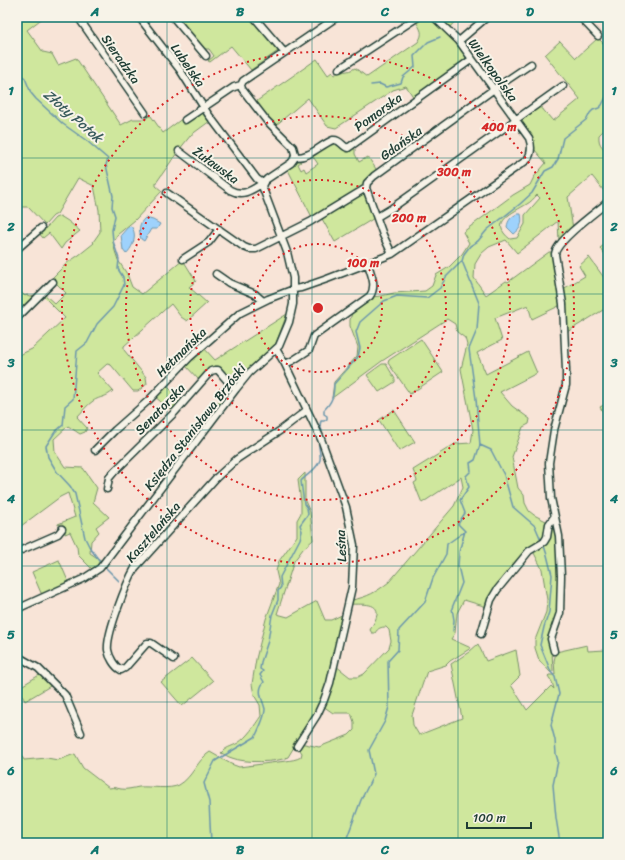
<svg xmlns="http://www.w3.org/2000/svg" width="625" height="860" font-family="Sriracha,sans-serif">
<style>
.green{fill:#cfe79d;stroke:#779268;fill-rule:evenodd}
.water{fill:#9ed2fc;stroke:#6b96ac}
.lines{fill:none;stroke-linecap:round;stroke-linejoin:round}
.stream{stroke:#6b96ac;stroke-width:1.5}
.minor-casing{stroke:#1f3d34;stroke-width:9}
.minor{stroke:#f7f3e8;stroke-width:6}
.grid{fill:none;stroke:#0f766e;stroke-width:1;stroke-opacity:0.55}
.ring{fill:none;stroke:#d62828;stroke-width:2;stroke-dasharray:2 4}
.labels{text-anchor:middle;dominant-baseline:central;stroke-width:4;stroke-linejoin:round;paint-order:stroke}
.street-label{font-size:13px;fill:#1f3d34;stroke:#f7f3e8}
.water-label{font-size:14px;font-style:italic;fill:#385b5c;stroke:#f7f3e8}
.centre{fill:#d62828;stroke:#f7f3e8;stroke-width:2}
.ring-label{font-size:12px;text-anchor:middle;font-weight:bold;fill:#d62828;stroke:#f7f3e8;stroke-width:4;stroke-linejoin:round;paint-order:stroke}
.neatline{fill:none;stroke:#0f766e;stroke-width:1.5}
.grid-label{font-size:13px;text-anchor:middle;font-weight:bold;fill:#0f766e}
</style>
<rect width="100%" height="100%" fill="#f8e4d7"/>
<filter id="ink" filterUnits="userSpaceOnUse"><feTurbulence type="fractalNoise" baseFrequency=".025" numOctaves="2"/><feDisplacementMap in="SourceGraphic" scale="8" xChannelSelector="R" yChannelSelector="G"/><feConvolveMatrix kernelMatrix="1 2 1 2 8 2 1 2 1" color-interpolation-filters="sRGB"/></filter>
<g filter="url(#ink)">
<path class="green" d="M17 17H44L27 30 43 52 52 54 58 65 76 58 121 125 133 119H146L148 116H151L163 133 183 118 202 110 210 121 191 135 179 150 156 183V186L162 191 135 220 117 235 113 242 115 251 118 260 127 274 132 287 142 294 183 260 196 281 189 287 207 303 187 321 181 317 171 304 124 346V350L146 377 147 384 138 391H133L111 365 107 364 97 373 113 391C105 398 101 396 93 401 87 405 82 412 77 417L87 428 85 432 80 434 68 426 54 439 55 452 65 467 83 468 97 488 93 502 109 517 96 527 99 532 91 541 90 553 102 561 93 570 78 555 77 547 70 532 65 534V526L62 524 58 525V524L75 517 68 493 60 497 17 529V356L32 349 65 318 42 295 43 293 55 304 66 293 53 280 17 317V289L25 296 27 295 30 296 35 295 67 263 79 255 94 243 93 242 100 232 99 210 94 186 78 178 57 214 53 216 45 225 28 207H17Z
M177 17H252L278 49V51L251 70 231 46 210 62 208 61 214 56 209 49H203Z
M421 17 430 18 454 40 466 57 464 61V62L414 98 406 86 393 90 336 128 327 126 308 98 275 126 254 103 317 59 328 75 332 72 334 75C342 70 347 73 355 68L367 77 418 42C424 33 421 30 415 20Z
M437 17H459L449 28Z
M598 38 608 48V126L599 135C598 147 604 146 608 155 610 160 608 188 608 196L592 176 568 197 573 229 559 241 558 221 517 253 506 240 489 247 481 254 475 264 474 278 486 295 506 281 508 282 549 252H554L561 305 532 319 528 305 495 318 502 340 477 353 486 374 528 352 537 373 500 392 512 406 530 419 529 424 523 427 512 457 518 488 524 495 525 503 529 511 534 515 548 522 544 540 535 545 487 607 464 600 457 613 455 633 451 639 471 648 450 661 446 665 427 671 412 715 413 725 419 735 462 718 451 664 469 652 478 644 486 661 516 650 520 676 511 685 527 710 551 686 554 689 552 682 548 676 549 675H553L555 674 554 661 556 652 587 645 588 651 605 650 608 649V843H17V748L24 760 47 758 58 760 75 754 83 768 109 788C114 787 116 788 121 789 127 790 133 788 139 787 150 786 170 790 179 785 193 777 197 760 210 752L231 764 239 767 286 761C291 760 296 760 301 757L302 753 298 747 300 743 319 747 349 735 354 730V722L351 713H333L323 706 336 666 350 677H358L364 674 389 648 391 641 389 630 386 627C381 627 378 628 375 633H372L370 630C372 626 376 620 377 615 379 601 359 605 350 604L352 600C368 597 376 592 389 582L454 506 463 487 461 477 422 503 414 483 417 481 413 470 455 444 471 443 473 430 461 369 467 345 465 338 457 332 455 324 447 319 382 361 332 398 334 382 357 356 358 347 350 326V320L352 313 356 308 371 297 381 296 394 293 425 291 432 286 436 275 449 267 462 254 469 243 463 232 513 195 530 185 534 177 546 163 534 149 532 137 522 124V118L539 105 553 121 580 99 545 55 560 41 576 58ZM537 195 540 198 525 215V224L517 238 510 239C488 222 514 212 527 204 531 202 534 198 537 195Z
M333 141 355 149V154L359 162 368 157 378 172 364 187 313 219 287 168 296 159 301 162 298 164 301 170 304 168 306 172 318 164 312 155Z
M364 191 376 217 335 242 321 217Z
M60 216 68 221 80 231 65 243 61 249 49 233 43 238 38 232 47 227 55 218Z
M608 242V258L600 248Z
M589 257 605 279 608 277V307L567 332 563 289 585 276 579 266Z
M287 314 276 343 266 354 248 370 234 387 218 369 200 381 184 364 203 347 215 360Z
M421 339 443 372 410 394 388 363 389 360Z
M382 364H386L395 379V382L379 392 367 375Z
M167 386 176 395 181 402 174 410 168 408 154 396Z
M228 395 193 442 187 437 222 398Z
M608 403V420L600 407Z
M394 410 415 442 399 451 379 420Z
M305 473V501L310 512 313 540 303 549 294 561 277 614 288 617 317 601 325 620H331L344 614 323 699 288 757C277 763 244 763 232 758 228 757 224 754 221 753 226 747 231 747 238 743 248 736 254 726 261 716L260 705 254 695 252 684 256 659 266 619 279 584 276 571 279 561 297 536V520L301 513V502L298 480Z
M554 522 558 536 559 599 552 651 553 671 551 673 539 660 535 648V640L546 612 547 600 542 569 532 549 541 545 550 525Z
M59 560 68 581 78 577V579L43 594 41 593 32 572Z
M192 658 213 681 182 706 161 682Z
M41 674 52 685 25 701 18 688Z"/>
<path class="water" d="M517 214H521C523 222 521 229 514 234L507 227C508 220 511 217 517 214Z
M145 218 153 220 160 224 157 229H151L144 241 141 239C139 230 138 224 145 218Z
M131 226C138 235 133 247 126 254L123 250 121 235 128 227Z"/>
<g class="lines">
<path class="stream" d="M455 18V17
M608 58V60
M17 71 25 78 31 93 36 99 63 124 87 141 108 159 106 165 113 196 112 207 115 216 112 230 113 241 119 259 118 269 123 277 124 285 113 307 97 324 87 343 77 351 73 399 65 406 63 425 55 432 46 446 48 457 57 472 70 486 75 494 85 538 90 548 102 564
M371 85 380 84 386 87 401 83 403 77 415 67 414 56 428 42 440 37
M321 434 322 431 320 425 321 421H324L327 419V416L324 414V410C332 402 334 396 334 384L358 357 360 348 356 332 360 322 384 301 397 296 427 298 440 288 446 277 462 261 464 254 470 246 478 241 487 230 520 204 532 193 545 171 553 167 558 159 563 138 587 119 590 113 593 110 599 108 602 105 608 93
M480 445 491 450 504 475 513 507 535 526 541 540
M544 546 547 555 552 575 549 612 544 627 540 645 551 672 555 677 559 694 551 725 555 740 556 754 558 761 553 785 556 818 560 843
M104 566 119 581
M453 631 454 620 452 608 462 583 458 566 459 552 465 531 458 524 465 513 460 500 469 487 466 476 471 471 470 463 475 460 480 445 476 399 469 349 477 330 479 303 462 261
M211 843 209 802 204 783 215 761 255 737C258 731 265 716 265 709 263 700 256 691 264 682L260 675 263 671 260 669 261 662 268 641 272 615 278 600V591L281 587 280 577 300 539 302 531 300 525 308 514 307 508 304 504 301 481C307 474 317 470 320 460 321 454 318 447 319 441
M345 843 361 800 374 774 369 750 385 721 389 707 388 661 398 650 399 630 425 602 433 578 446 554 447 544 464 532"/>
<defs>
<path id="minor" d="M78 17 145 113
M139 17 180 70 208 114 257 179 263 183C252 190 243 197 230 190L179 151
M173 17 206 56
M254 17 284 52
M580 17 598 36
M459 41 487 17
M339 69 418 17
M185 120 234 87 241 85
M295 157C310 158 320 145 333 140 341 139 342 147 348 148L472 59
M366 188 383 235 392 254
M167 193 244 247 249 249H256L310 222 366 188 367 183 374 176 494 89 531 64
M377 217 392 208 563 86
M17 249 41 228
M183 259 209 242 219 229
M216 274 229 283 255 294 263 301
M17 318 53 282
M276 349 285 364 321 439 346 507 354 545 352 587 330 683 324 700 317 715 297 746
M285 364 292 361 309 350 314 336 370 296C377 285 371 275 368 264
M95 450 115 430 149 400 190 357 240 313 268 299 294 289 301 288 327 279 392 254 527 160C532 153 532 146 529 138L459 41 434 17
M107 489 109 478 114 472 175 412 211 371 215 370H218L231 385 236 389
M17 552 58 534 62 529
M17 609 83 579 100 568 236 389 249 373 279 346 289 322 293 304V278L287 252 262 186 264 182 267 179 291 163 294 159 295 154 293 147 266 120 242 89 241 85 243 81 337 17
M481 634 491 600 497 590 529 551 544 542 547 537 549 524 554 517
M554 651 551 639 560 613 561 576 559 536 551 498 549 463 554 430 566 385V370L563 304 555 254C557 240 596 212 608 202
M17 656 38 668 65 695 81 733
M174 659 151 643H147L125 668 121 670C115 667 109 657 108 650 106 634 127 582 135 568L216 478 237 459 281 430 307 410"/>
</defs>
<use href="#minor" class="minor-casing"/>
<use href="#minor" class="minor"/>
</g>
</g>
<path class="grid" d="M167 17V843M312 17V843M458 17V843M17 158H608M17 294H608M17 430H608M17 566H608M17 702H608"/>
<g class="ring">
<circle cx="318" cy="308" r="64"/>
<circle cx="318" cy="308" r="128"/>
<circle cx="318" cy="308" r="192"/>
<circle cx="318" cy="308" r="256"/>
</g>
<g class="labels">
<g class="street-label">
<text transform="translate(121 59) rotate(55)">Sieradzka</text>
<text transform="translate(188 65) rotate(55)">Lubelska</text>
<text transform="translate(493 70) rotate(54)">Wielkopolska</text>
<text transform="translate(378 112) rotate(-36)">Pomorska</text>
<text transform="translate(401 143) rotate(-36)">Gdańska</text>
<text transform="translate(216 165) rotate(36)">Żuławska</text>
<text transform="translate(181 352) rotate(-44)">Hetmańska</text>
<text transform="translate(160 409) rotate(-46)">Senatorska</text>
<text transform="translate(195 427) rotate(-52)">Księdza Stanisława Brzóski</text>
<text transform="translate(153 532) rotate(-49)">Kasztelańska</text>
<text transform="translate(341 546) rotate(-93)">Leśna</text>
</g>
<g class="water-label">
<text transform="translate(73 116) rotate(41)">Złoty Potok</text>
</g>
</g>
<circle cx="318" cy="308" r="6" class="centre"/>
<g class="ring-label">
<text x="499" y="131">400 m</text>
<text x="454" y="176">300 m</text>
<text x="409" y="222">200 m</text>
<text x="363" y="267">100 m</text>
</g>
<rect width="625" height="860" fill="none" stroke="#f7f3e8" stroke-width="44"/>
<path d="M467 822v6h64v-6" fill="none" stroke="#1f3d34" stroke-width="2"/>
<text x="473" y="822" font-size="12" fill="#1f3d34" stroke="#f7f3e8" stroke-width="3" paint-order="stroke">100 m</text>
<rect x="22" y="22" width="581" height="816" class="neatline"/>
<g class="grid-label">
<text x="95" y="16">A</text>
<text x="240" y="16">B</text>
<text x="385" y="16">C</text>
<text x="530" y="16">D</text>
<text x="11" y="95">1</text>
<text x="614" y="95">1</text>
<text x="11" y="231">2</text>
<text x="614" y="231">2</text>
<text x="11" y="367">3</text>
<text x="614" y="367">3</text>
<text x="11" y="503">4</text>
<text x="614" y="503">4</text>
<text x="11" y="639">5</text>
<text x="614" y="639">5</text>
<text x="11" y="775">6</text>
<text x="614" y="775">6</text>
<text x="95" y="854">A</text>
<text x="240" y="854">B</text>
<text x="385" y="854">C</text>
<text x="530" y="854">D</text>
</g>
</svg>
